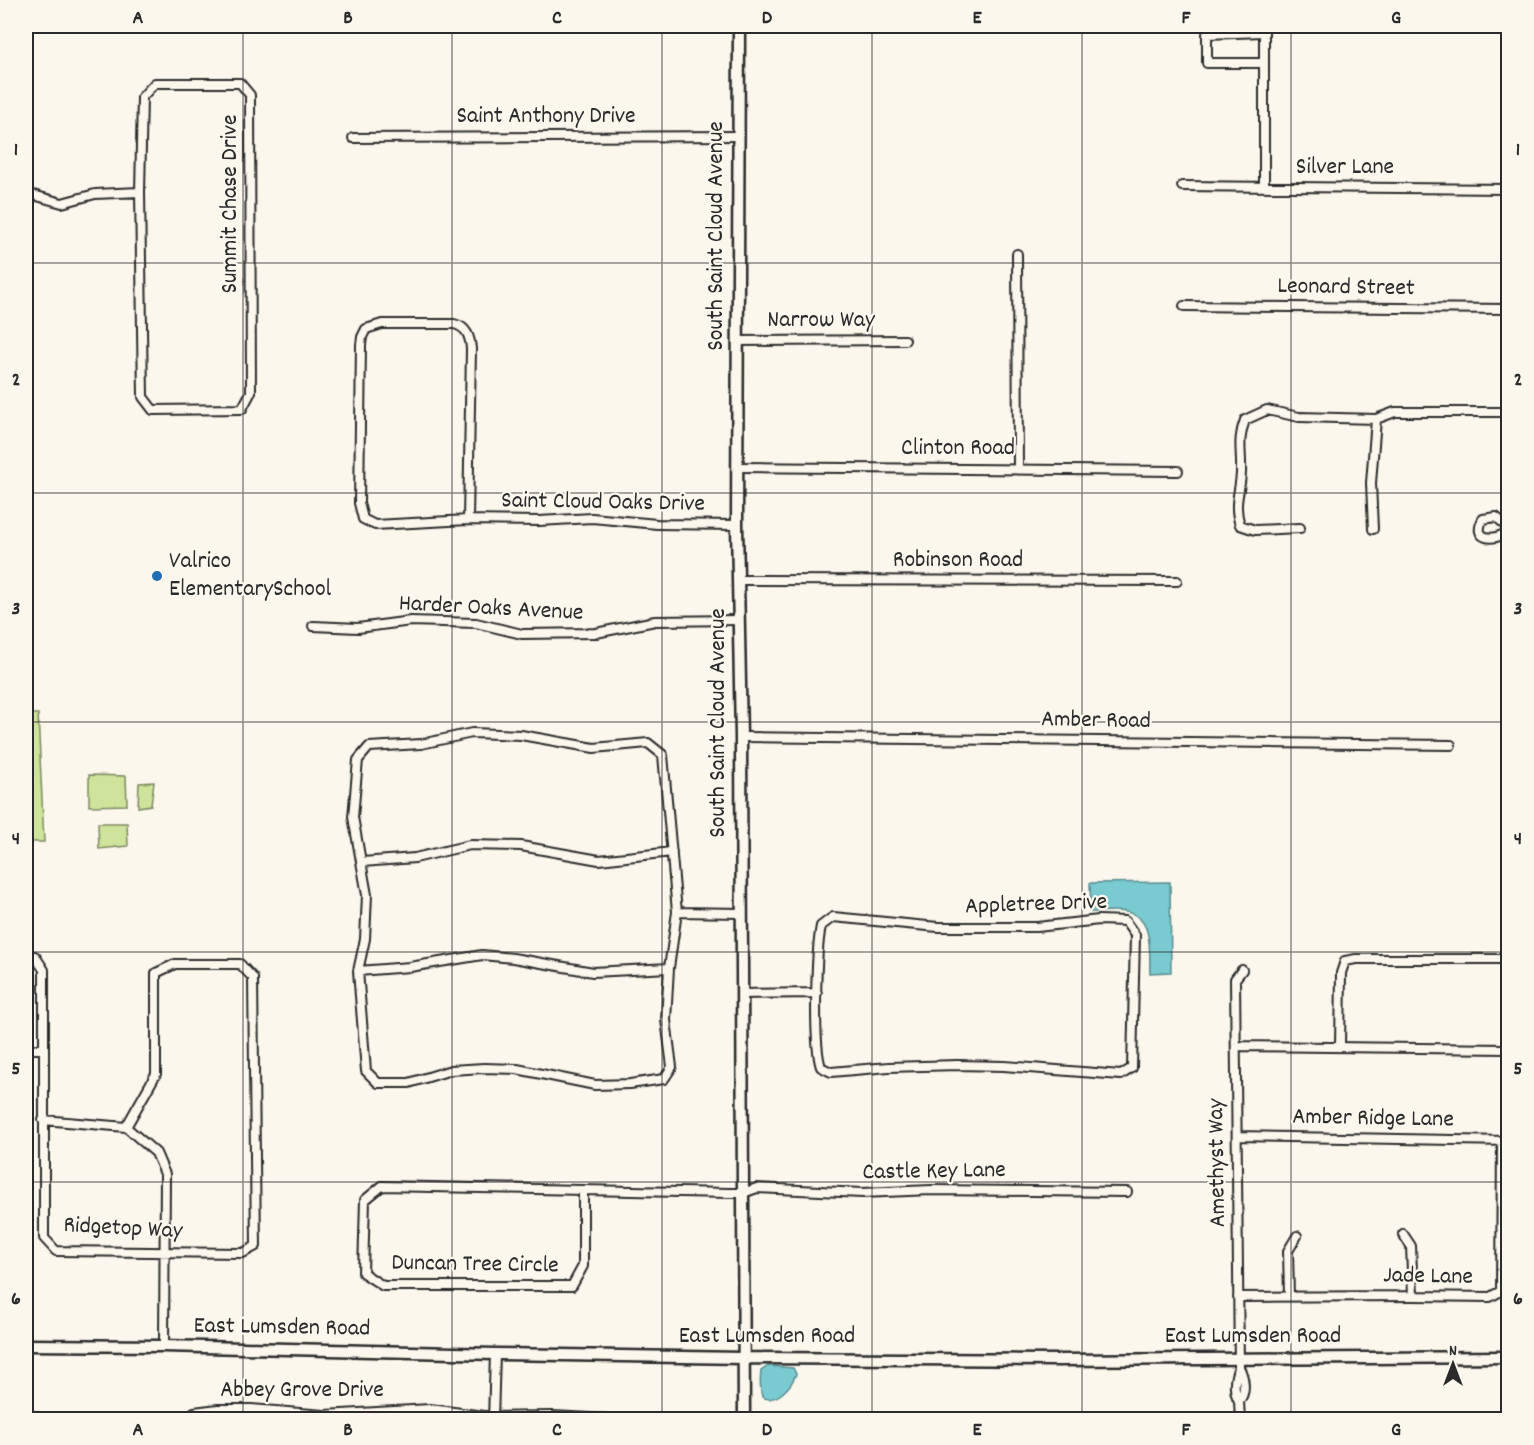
<svg xmlns="http://www.w3.org/2000/svg" width="1534" height="1445" font-family="Dekko,sans-serif">
<style>
.green{fill:#cde49a;stroke:#7c8862;stroke-width:1.5}
.water{fill:#79cbd1;stroke:#5a8b8f;stroke-width:1.5}
.lines{fill:none;stroke-linecap:round;stroke-linejoin:round}
.street-casing{stroke:#2b2b2b;stroke-width:12}
.secondary-casing{stroke:#2b2b2b;stroke-width:15}
.street{stroke:#fbf7ec;stroke-width:8}
.secondary{stroke:#fbf7ec;stroke-width:10}
.grid{fill:none;stroke:#2b2b2b;stroke-width:1.5;stroke-opacity:0.55}
.poi-dot{fill:#1f6fb2;stroke:#fbf7ec;stroke-width:2}
.labels{text-anchor:middle;dominant-baseline:central;stroke-width:4.5;stroke-linejoin:round;paint-order:stroke}
.street-label{font-size:24px;fill:#2b2b2b;stroke:#fbf7ec}
.poi-label{font-size:24px;fill:#2b2b2b;stroke:#fbf7ec;text-anchor:start}
.neatline{fill:none;stroke:#2b2b2b;stroke-width:2}
.grid-label{font-size:20px;text-anchor:middle;font-weight:bold;fill:#2b2b2b}
</style>
<rect width="100%" height="100%" fill="#fbf7ec"/>
<filter id="ink" filterUnits="userSpaceOnUse"><feTurbulence type="fractalNoise" baseFrequency=".0167" numOctaves="2"/><feDisplacementMap in="SourceGraphic" scale="12" xChannelSelector="R" yChannelSelector="G"/><feConvolveMatrix kernelMatrix="1 2 1 2 8 2 1 2 1" color-interpolation-filters="sRGB"/></filter>
<g filter="url(#ink)">
<path class="green" d="M26 714H38L44 842H26Z
M89 775 126 776 127 805 89 806Z
M154 782 151 805 138 807 139 783Z
M98 823H127L128 846 99 849Z"/>
<path class="water" d="M1170 882 1171 972 1150 973C1149 954 1154 920 1130 913 1119 909 1103 912 1091 912L1090 883Z
M768 1366 793 1368 796 1374C791 1387 776 1404 762 1397 760 1389 760 1379 761 1371Z"/>
<g class="lines">
<defs>
<path id="street" d="M1264 63H1207V34L1264 32
M155 83H240L250 95 251 392 242 409 153 410 143 397 140 192 142 97Z
M353 138 739 136
M1182 186 1508 189
M1264 187V26
M26 193 62 203 95 194 140 192
M1017 254 1018 469
M1184 306 1508 309
M382 324H454C467 327 470 337 471 349L468 520 375 525 363 519 359 503 361 345 362 337 366 329Z
M737 341 905 340
M737 467 1178 471
M468 520 539 521 592 518 657 524 737 525
M1508 527 1496 517 1483 519C1471 541 1495 541 1508 532
M1300 528 1255 530 1240 525C1233 503 1240 494 1241 473 1242 451 1237 441 1245 420L1267 410 1299 417 1376 419 1395 412H1508
M1373 529 1371 483 1376 419
M739 580 1177 581
M313 626 358 628 411 621 476 623 522 634 596 633 655 621 739 620
M472 733 521 735 594 748 648 743 663 755 677 912 669 968 666 1020 672 1067 664 1079 630 1084 595 1085 517 1069 484 1068 451 1070 409 1083H378L366 1071 358 971 365 939 367 895 353 817 358 760 369 747 421 744Z
M741 737 1451 745
M362 862 415 858 470 845 521 846 599 860 672 852
M677 912 741 913
M833 917 938 927H1037L1099 920 1125 921 1135 935 1132 1068 1121 1075 1004 1066 957 1065 889 1067 831 1072 821 1067C813 1044 816 951 821 926Z
M26 956H35L44 970V1238L56 1251 243 1253 256 1246 253 978 240 964H175L156 973V1074L126 1127
M358 971 410 967 482 955 513 958 593 972 669 968
M742 994 817 993
M1236 1046 1508 1049
M1340 1047 1341 973 1345 961 1356 959H1508
M26 1049H43
M43 1120 126 1127
M126 1127 156 1153 165 1174 164 1346
M1237 1136 1508 1141
M382 1186 583 1190V1266L572 1286H383L363 1273 365 1200Z
M583 1190 729 1193H743L757 1188 862 1193 931 1190 1127 1192
M1403 1234 1411 1246 1413 1296
M1289 1296 1288 1251 1297 1236
M1238 1297 1413 1296 1490 1297 1501 1291 1502 1141
M1239 1367C1244 1377 1247 1392 1239 1401 1233 1391 1234 1378 1239 1367L1235 979 1242 970
M1239 1401 1240 1420
M26 1414 48 1420
M185 1420 194 1412 218 1409H251L324 1415 430 1409 493 1417 553 1416 611 1419
M493 1420 495 1354"/>
<path id="secondary" d="M739 26 737 525 741 737 744 1420
M26 1345 164 1346 495 1354 743 1358 1058 1360 1508 1357"/>
</defs>
<use href="#street" class="street-casing"/>
<use href="#secondary" class="secondary-casing"/>
<use href="#street" class="street"/>
<use href="#secondary" class="secondary"/>
</g>
</g>
<path class="grid" d="M243 26V1420M452 26V1420M662 26V1420M872 26V1420M1082 26V1420M1291 26V1420M26 263H1508M26 493H1508M26 722H1508M26 952H1508M26 1182H1508"/>
<circle class="poi-dot" cx="157" cy="576" r="6"/>
<g class="labels">
<g class="street-label">
<text x="546" y="117">Saint Anthony Drive</text>
<text x="1345" y="168">Silver Lane</text>
<text transform="translate(231 204) rotate(-90)">Summit Chase Drive</text>
<text transform="translate(717 236) rotate(-90)">South Saint Cloud Avenue</text>
<text transform="translate(1346 288) rotate(1)">Leonard Street</text>
<text x="821" y="321">Narrow Way</text>
<text x="958" y="449">Clinton Road</text>
<text transform="translate(603 503) rotate(1)">Saint Cloud Oaks Drive</text>
<text x="958" y="561">Robinson Road</text>
<text transform="translate(491 609) rotate(3)">Harder Oaks Avenue</text>
<text transform="translate(1096 721) rotate(1)">Amber Road</text>
<text transform="translate(719 723) rotate(-90)">South Saint Cloud Avenue</text>
<text transform="translate(1036 905) rotate(-2)">Appletree Drive</text>
<text transform="translate(1373 1119) rotate(1)">Amber Ridge Lane</text>
<text transform="translate(1218 1163) rotate(-91)">Amethyst Way</text>
<text transform="translate(934 1172) rotate(-1)">Castle Key Lane</text>
<text transform="translate(123 1229) rotate(3)">Ridgetop Way</text>
<text transform="translate(475 1265) rotate(1)">Duncan Tree Circle</text>
<text transform="translate(1428 1277) rotate(1)">Jade Lane</text>
<text transform="translate(282 1328) rotate(1)">East Lumsden Road</text>
<text x="767" y="1337">East Lumsden Road</text>
<text x="1253" y="1337">East Lumsden Road</text>
<text x="302" y="1391">Abbey Grove Drive</text>
</g>
<g class="poi-label">
<text x="169" y="562">Valrico<tspan x="169" dy="28">ElementarySchool</tspan></text>
</g>
</g>
<rect width="1534" height="1445" fill="none" stroke="#fbf7ec" stroke-width="66"/>
<g transform="translate(1453 1364)" stroke="#fbf7ec" stroke-width="4.5" paint-order="stroke">
<path d="M0-4.5L10 22L0 15L-10 22Z" fill="#2b2b2b"/>
<text y="-9" font-size="16" font-weight="bold" text-anchor="middle" fill="#2b2b2b">N</text>
</g>
<rect x="33" y="33" width="1468" height="1379" class="neatline"/>
<g class="grid-label">
<text x="138" y="23">A</text>
<text x="348" y="23">B</text>
<text x="557" y="23">C</text>
<text x="767" y="23">D</text>
<text x="977" y="23">E</text>
<text x="1186" y="23">F</text>
<text x="1396" y="23">G</text>
<text x="16" y="155">1</text>
<text x="1518" y="155">1</text>
<text x="16" y="385">2</text>
<text x="1518" y="385">2</text>
<text x="16" y="614">3</text>
<text x="1518" y="614">3</text>
<text x="16" y="844">4</text>
<text x="1518" y="844">4</text>
<text x="16" y="1074">5</text>
<text x="1518" y="1074">5</text>
<text x="16" y="1304">6</text>
<text x="1518" y="1304">6</text>
<text x="138" y="1435">A</text>
<text x="348" y="1435">B</text>
<text x="557" y="1435">C</text>
<text x="767" y="1435">D</text>
<text x="977" y="1435">E</text>
<text x="1186" y="1435">F</text>
<text x="1396" y="1435">G</text>
</g>
</svg>
